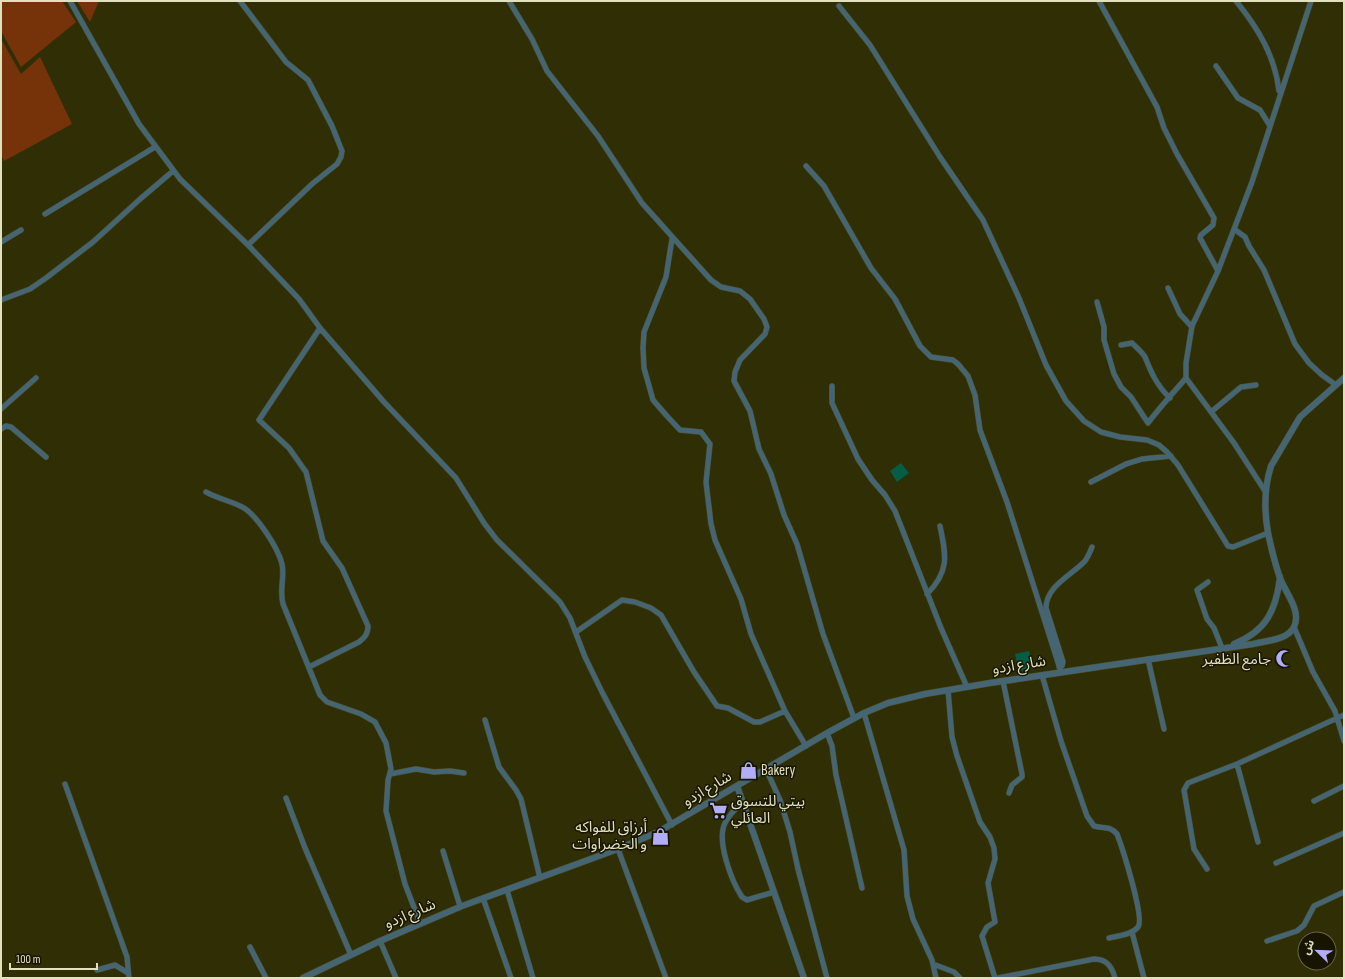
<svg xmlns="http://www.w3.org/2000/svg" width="1345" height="979" font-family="'Sofia Sans Condensed','Noto Sans Arabic',sans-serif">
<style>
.green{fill:#763309}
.water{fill:#045d44}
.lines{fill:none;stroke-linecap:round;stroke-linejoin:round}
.minor-casing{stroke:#4c4b22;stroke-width:6}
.tertiary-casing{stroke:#4c4b22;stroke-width:7}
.minor{stroke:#456573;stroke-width:5}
.tertiary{stroke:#456573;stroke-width:6}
.labels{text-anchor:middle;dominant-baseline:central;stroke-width:3;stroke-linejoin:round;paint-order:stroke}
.poi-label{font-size:15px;fill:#e2e1bd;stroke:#171500;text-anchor:end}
.street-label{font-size:15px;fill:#e2e1bd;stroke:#171500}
</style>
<rect width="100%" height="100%" fill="#302e05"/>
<path class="green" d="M1 1H62L76 22 21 67 1 31Z
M77 1H99L90 22Z
M1 39 21 74 40 57 72 124 4 161 1 154Z"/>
<path class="water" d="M901 463 909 473 897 482 890 471Z
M1029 651 1033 668 1019 671 1015 654Z"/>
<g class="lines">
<defs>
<path id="minor" d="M70 1 139 124 180 179 248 245 299 299 320 328 384 402 456 478 484 523 497 540 560 602 570 618 585 657 602 692 672 825
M240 1 286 62 308 80 332 126 342 151 341 157 337 164 312 184 248 245
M509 1 532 39 547 71 598 136 642 203 711 280 721 287 740 291 750 299 764 319 767 327 765 334 740 360 735 372 734 381 750 411 759 449 771 474 784 515 797 544 823 634 854 718
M1099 1 1157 107 1164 128 1177 154 1214 218 1213 225 1201 235 1200 238 1218 271
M1236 1C1258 28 1275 56 1279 91
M839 6 870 45 940 157 983 220 1019 298 1046 365 1066 401 1084 421 1101 432 1120 437 1147 440 1159 445 1167 452 1178 465 1228 546 1233 547 1268 533
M1216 66 1238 98 1260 110 1270 126
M806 166 824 186 871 268 895 299 920 346 931 357 953 360 958 364 968 376 975 395 980 430 1007 502 1061 672
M45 214 155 147
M1234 229 1245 237 1249 246 1264 270 1295 344 1309 363 1322 375 1336 385
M672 239 666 277 644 332 643 348 644 368 653 400 666 415 680 430 701 432 710 444 706 482 711 524 715 540 741 599 751 634 785 711 806 746
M1 242 21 230
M1168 288 1180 314 1192 327
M1 300 30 289 46 278 93 242 139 200 173 171
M1097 302 1104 327V340L1114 374 1121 387 1131 397 1148 423C1160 407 1173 393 1186 378
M1121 345 1132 343C1136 347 1142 352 1145 357 1151 372 1157 386 1170 398
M832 386V403L858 459 872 480 885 495 895 511 941 628 967 687
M1 409 36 378
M1211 412 1241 387 1256 385
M1 429 6 426 11 427 46 457
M1091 482 1126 464 1142 459 1171 456
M1265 491 1234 443 1186 378V363L1192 326 1218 271 1252 182 1311 1
M206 492C218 499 232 501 244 508 258 517 278 548 282 564 285 577 279 590 283 604L320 695 327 702 361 714 375 722 386 743 391 769 388 780 386 811 405 884 420 923
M1208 582 1197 590 1207 619 1214 628 1222 648
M927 594C950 571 946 555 940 526
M1294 627 1313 672 1335 711 1344 741
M576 632 622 600 635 602 651 608 661 615 694 672 717 706 728 708 754 722H760L785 711
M1148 659 1164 729
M309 667 359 642C365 637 368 634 368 626L342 568 323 541 306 472 289 448 259 420 320 328
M1059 667 1062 666 1063 662 1046 608C1046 586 1072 575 1085 561 1088 557 1090 552 1092 547
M1042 675 1061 741 1087 816 1094 826C1104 829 1109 825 1117 834 1122 847 1145 918 1138 927 1132 935 1117 936 1109 938
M1003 681 1022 774V777L1012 785 1009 793
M948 690 952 737 957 756 980 822 990 837 994 848 995 859 988 883 995 922 987 927 982 936 995 978
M864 713 904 850 907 896 913 919 932 960 936 978
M485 720 499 767 516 790 521 799 540 878
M827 733 832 746 836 775 862 888
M1237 764 1258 842
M766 769 780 800 790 832 798 869 827 978
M390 774 416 769 434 772 450 771 464 773
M65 784 127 957 129 978
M286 798 305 848 351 955
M1314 801 1344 786
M743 802C736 808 729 815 725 823 716 841 732 882 742 897L747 900 774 892
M618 849 666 978
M443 851 460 906
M1276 863 1344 833
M1207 869 1194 849 1184 790 1188 783 1237 764 1344 715
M507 890 533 978
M483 898 511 978
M1132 932 1144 978
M380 941 396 978
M1267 941 1297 931 1304 925 1314 906 1344 892
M250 947 266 978
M933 964 954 972 960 978
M97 970 115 965 128 973
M998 978 1094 959C1107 959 1112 967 1115 978"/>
<path id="tertiary" d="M1234 644C1266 631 1276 611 1280 577
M737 786 804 978
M303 978 380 941 462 906 618 849 658 832 827 733 864 713 888 703 925 694 990 683 1253 644C1265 641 1288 640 1294 627 1302 611 1285 592 1280 578 1275 564 1271 547 1268 533 1264 510 1264 488 1271 466L1300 417 1344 378"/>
</defs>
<use href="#minor" class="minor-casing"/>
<use href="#tertiary" class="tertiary-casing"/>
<use href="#minor" class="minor"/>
<use href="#tertiary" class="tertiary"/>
</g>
<defs>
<symbol id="mosque-bare" viewBox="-9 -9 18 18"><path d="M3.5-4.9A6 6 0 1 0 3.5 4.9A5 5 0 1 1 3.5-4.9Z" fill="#b2adf9" stroke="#171500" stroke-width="2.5" paint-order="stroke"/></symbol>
<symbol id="shop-bare" viewBox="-9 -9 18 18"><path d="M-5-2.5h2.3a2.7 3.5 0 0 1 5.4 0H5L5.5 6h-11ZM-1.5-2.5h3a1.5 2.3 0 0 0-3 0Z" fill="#b2adf9" stroke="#171500" stroke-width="2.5" paint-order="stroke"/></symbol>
<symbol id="supermarket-bare" viewBox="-9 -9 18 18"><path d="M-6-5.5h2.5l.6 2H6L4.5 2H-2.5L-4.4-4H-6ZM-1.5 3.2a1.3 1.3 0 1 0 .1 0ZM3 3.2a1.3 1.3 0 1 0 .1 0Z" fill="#b2adf9" stroke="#171500" stroke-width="2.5" paint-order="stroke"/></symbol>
</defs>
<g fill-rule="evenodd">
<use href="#mosque-bare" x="1272" y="646" width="25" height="25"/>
<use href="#shop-bare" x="736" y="758" width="25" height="25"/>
<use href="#supermarket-bare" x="706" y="798" width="25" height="25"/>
<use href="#shop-bare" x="648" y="824" width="25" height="25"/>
</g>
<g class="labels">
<g class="poi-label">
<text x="1271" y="659">جامع الظفير</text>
<text x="761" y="770" text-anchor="start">Bakery</text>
<text x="731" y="801" text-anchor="start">بيتي للتسوق<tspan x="731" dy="17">العائلي</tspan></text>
<text x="647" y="827">أرزاق للفواكه<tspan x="647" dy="17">و الخضراوات</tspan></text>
</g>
<g class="street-label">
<text transform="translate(1019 665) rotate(-9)">شارع ازدو</text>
<text transform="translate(707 789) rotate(-31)">شارع ازدو</text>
<text transform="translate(410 914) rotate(-23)">شارع ازدو</text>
</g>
</g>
<rect width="1345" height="979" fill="none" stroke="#e2e1bd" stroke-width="4"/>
<g transform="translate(1317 951) rotate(293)"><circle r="19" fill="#171500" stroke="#68674c"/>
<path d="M0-3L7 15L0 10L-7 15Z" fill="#b2adf9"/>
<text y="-6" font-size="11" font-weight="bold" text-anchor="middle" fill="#e2e1bd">ش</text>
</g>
<path d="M10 963v6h87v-6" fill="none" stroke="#e2e1bd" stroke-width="2"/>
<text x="16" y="963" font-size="12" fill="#e2e1bd" stroke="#171500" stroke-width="3" paint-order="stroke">100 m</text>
</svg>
